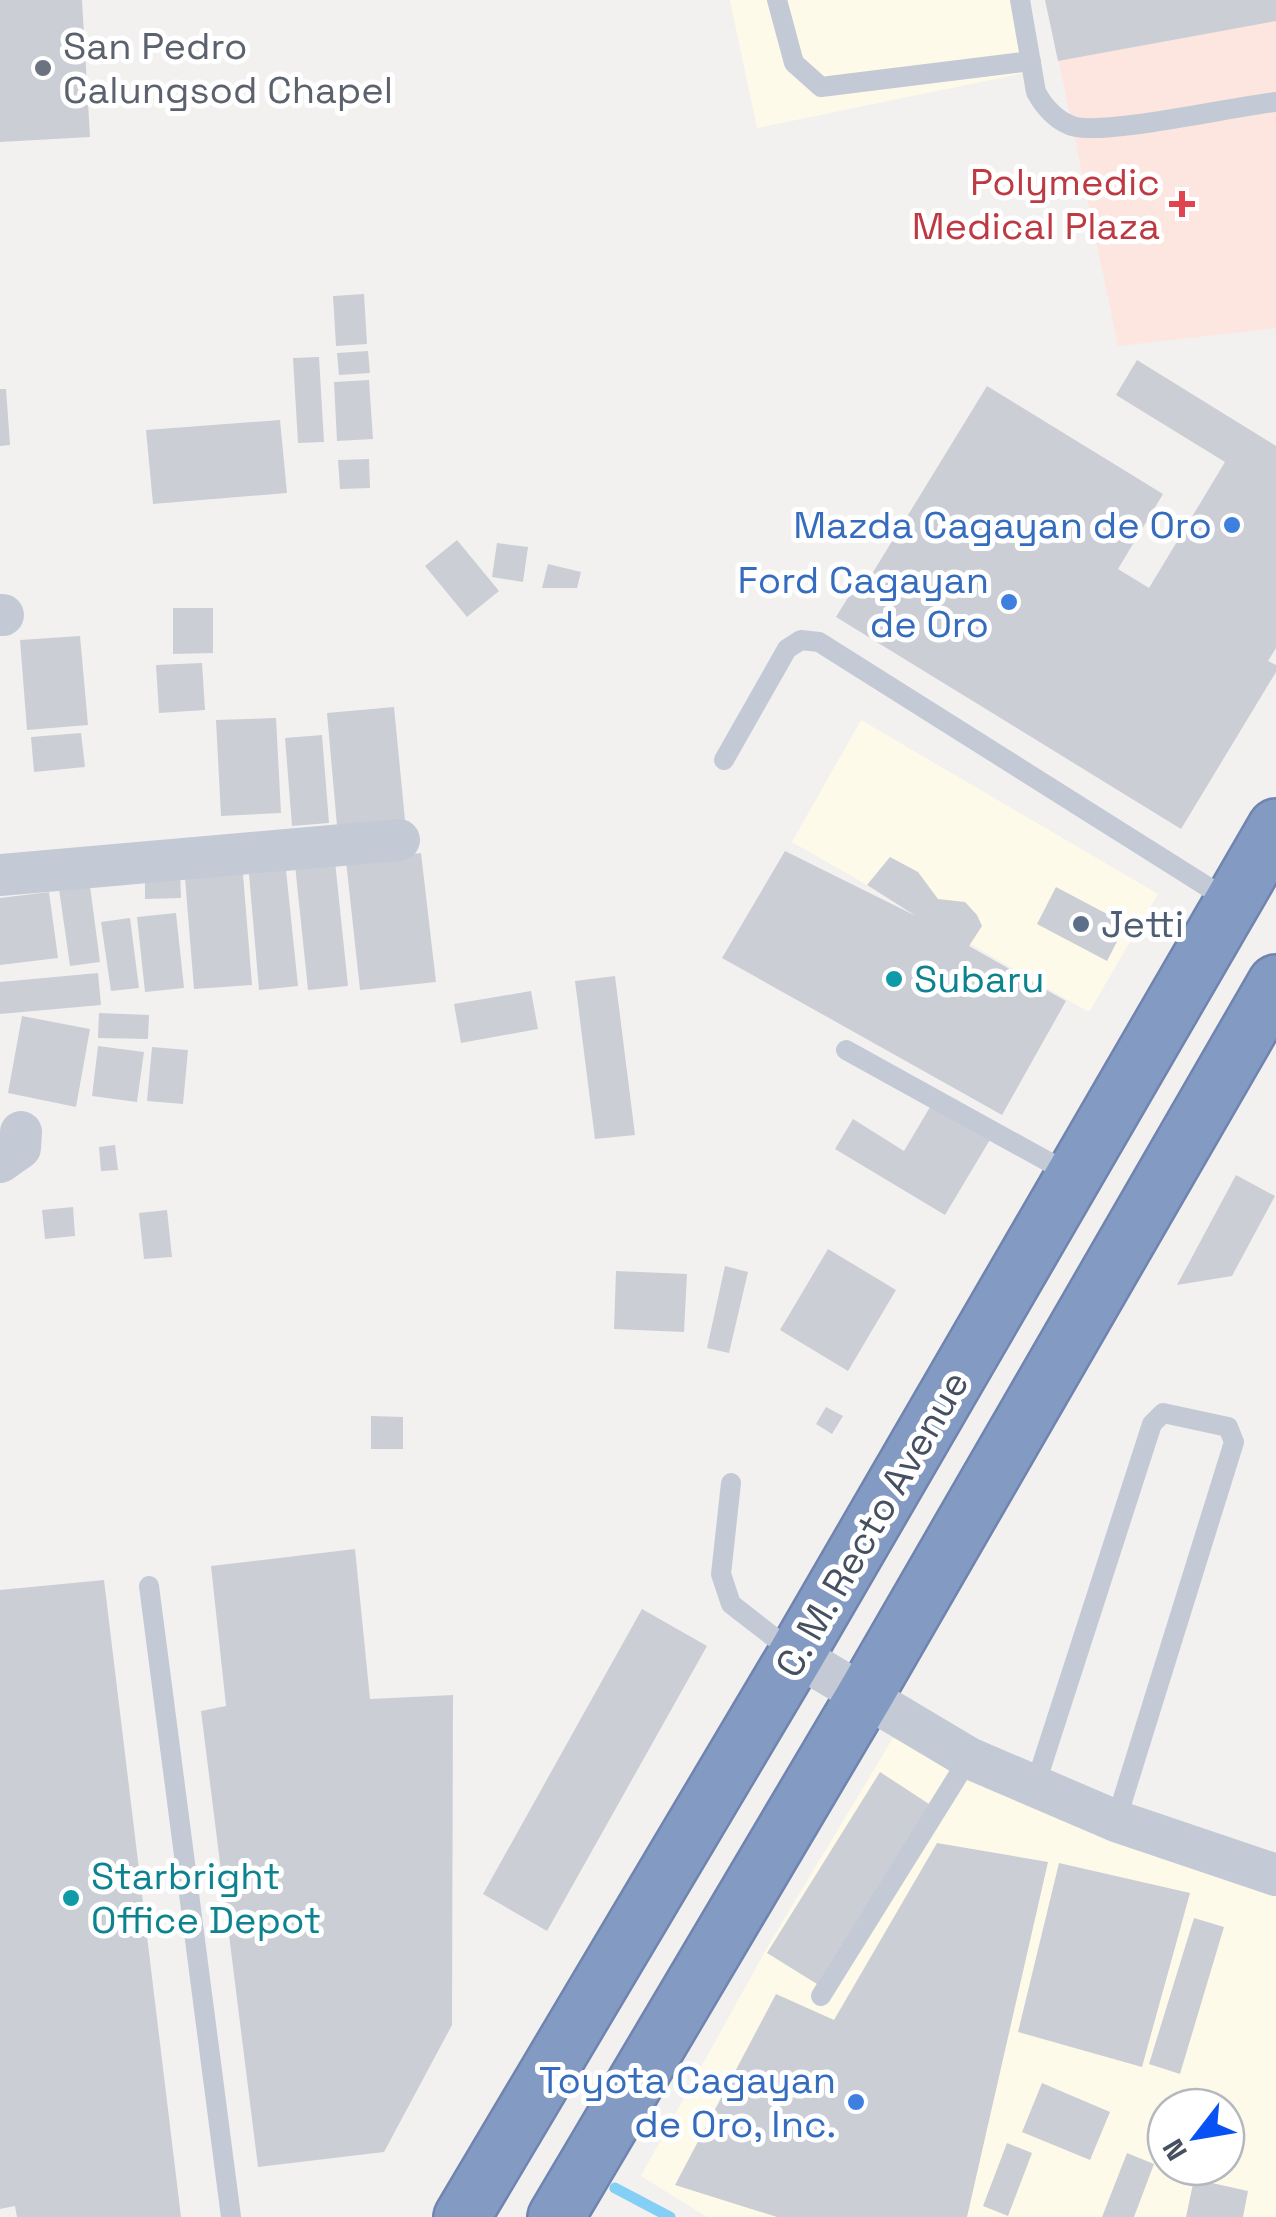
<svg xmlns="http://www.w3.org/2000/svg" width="1276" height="2217" font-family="'Space Grotesk',sans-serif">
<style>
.commercial{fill:#fefae9;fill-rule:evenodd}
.medical{fill:#fde6df}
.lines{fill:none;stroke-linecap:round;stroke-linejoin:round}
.stream{stroke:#84cff5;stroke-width:11}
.building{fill:#ccced6}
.highway-casing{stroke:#6f85af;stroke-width:60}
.lane{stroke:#c3cad6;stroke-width:20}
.street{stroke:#c3cad6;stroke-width:42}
.highway{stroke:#839ac3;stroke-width:55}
.worship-dot{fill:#6b7280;stroke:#fff;stroke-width:4}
.health-dot{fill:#e0444e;stroke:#fff;stroke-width:4}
.shop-dot{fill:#3f7fe0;stroke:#fff;stroke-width:4}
.service-dot{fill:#5c6f8a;stroke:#fff;stroke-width:4}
.culture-dot{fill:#0f9aa8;stroke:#fff;stroke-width:4}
.labels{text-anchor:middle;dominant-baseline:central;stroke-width:10;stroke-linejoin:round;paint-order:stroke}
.worship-label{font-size:38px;fill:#5b616d;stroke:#fff;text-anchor:start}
.health-label{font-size:38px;fill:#be3a42;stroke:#fff;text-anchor:end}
.shop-label{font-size:38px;fill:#366cbe;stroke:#fff;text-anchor:end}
.service-label{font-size:38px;fill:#4e5e75;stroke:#fff;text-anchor:start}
.culture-label{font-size:38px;fill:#0d838f;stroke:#fff;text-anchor:start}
.street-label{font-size:38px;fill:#465060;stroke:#fff}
</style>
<rect width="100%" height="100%" fill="#f3f0f0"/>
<path class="commercial" d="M730 0H1019L1034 71 757 128Z
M861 720 1158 894 1089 1012 792 842Z
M893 1738 1189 1857 1276 1882V2217H707L641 2176 768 1946ZM1166 2107H1226V2167H1166Z"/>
<path class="medical" d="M1046 0H1276V328L1118 346Z"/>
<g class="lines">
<path class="stream" d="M615 2188 670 2217"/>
</g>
<path class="building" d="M0 0H82L90 137 0 142Z
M1045 0H1276V21L1058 61Z
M364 294 367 344 336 346 333 296Z
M368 351 370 373 339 375 337 353Z
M319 357 324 442 298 443 293 358Z
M1137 360 1276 446V648L1268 661 1276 665V672L1181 829 836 617 860 578 867 582 987 386 1163 494 1118 569 1149 588 1225 462 1116 395Z
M369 380 373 439 337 441 334 382Z
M0 389H6L10 445 0 446Z
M280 420 287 493 153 504 146 430Z
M369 459 370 488 340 489 338 460Z
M457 540 499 591 467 617 425 566Z
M497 543 528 547 523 582 492 577Z
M548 564 581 572 577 588H542Z
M173 608H213V653L173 654Z
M80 636 88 725 27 730 20 640Z
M202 663 205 710 159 713 156 665Z
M394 707 405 820 337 826 327 713Z
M276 718 281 813 221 816 216 720Z
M81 733 85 767 34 772 31 737Z
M322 735 329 823 292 826 285 738Z
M785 851 916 916 867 885 890 857 918 872 938 899 965 902 977 915 982 926 969 946 1066 1001 1002 1115 722 958Z
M421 853 436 982 360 990 346 861Z
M335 861 348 986 308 990 295 865Z
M286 870 298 986 259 990 249 874Z
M180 871 181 898 145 899V872Z
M243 874 252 985 194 989 185 878Z
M90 886 100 962 70 966 59 889Z
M1056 887 1126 924 1107 961 1037 924Z
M49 892 58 958 0 965V898Z
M176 913 184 988 145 992 137 917Z
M130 918 139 988 111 991 101 922Z
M98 973 101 1005 0 1014V982Z
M615 976 635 1135 595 1139 575 981Z
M531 991 538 1029 461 1043 454 1004Z
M99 1013 149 1015 148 1039 98 1038Z
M22 1016 90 1029 76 1107 8 1093Z
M98 1046 144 1052 137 1102 92 1096Z
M152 1047 188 1050 183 1104 147 1101Z
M933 1102 991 1138 945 1215 835 1149 853 1119 904 1151Z
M115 1145 118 1170 101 1171 99 1147Z
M1236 1175 1275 1196 1232 1276 1177 1285Z
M73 1207 75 1236 45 1239 42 1210Z
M167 1210 172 1257 144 1259 139 1213Z
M828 1249 896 1290 848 1371 780 1330Z
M725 1266 748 1272 729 1353 707 1348Z
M616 1271 687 1274 684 1332 614 1329Z
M826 1407 843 1416 832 1434 816 1424Z
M371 1416 403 1417V1449H371Z
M355 1549 370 1699 453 1695 452 2025 384 2152 258 2167 201 1711 226 1706 211 1566Z
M104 1580 181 2217H17L15 2206 0 2209V1590Z
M642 1609 707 1646 547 1931 483 1894Z
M880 1772 929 1804 817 1984 767 1953Z
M937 1843 1048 1862 967 2217H777L675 2185 776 1994 834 2020Z
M1059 1863 1190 1893 1142 2067 1018 2032Z
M1194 1918 1224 1927 1180 2074 1149 2064Z
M1042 2083 1110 2112 1090 2160 1022 2132Z
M1007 2143 1032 2153 1008 2216 983 2206Z
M1127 2153 1154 2164 1134 2217H1102Z
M1194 2179 1248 2191 1243 2217H1186Z"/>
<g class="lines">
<defs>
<path id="highway" d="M462 2217 796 1655 1276 827
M556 2217 865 1695 1276 983"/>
</defs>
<use href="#highway" class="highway-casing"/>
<path class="lane" d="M777 0 794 63 821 87 1031 61
M1020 0 1036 92C1044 107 1058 123 1076 127 1112 134 1231 107 1276 102
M724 760 787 649 801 640 819 642 1230 901
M846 1050 1074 1176
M731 1483 721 1574 731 1604 794 1653
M149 1586 231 2217
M1035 1786 1152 1424 1163 1413 1228 1427 1234 1442 1116 1821
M821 1996 969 1758"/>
<path class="street" d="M0 615H3
M0 875 399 840
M0 1162 20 1148 21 1132
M796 1655 969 1758 1116 1821 1276 1875"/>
<use href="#highway" class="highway"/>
</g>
<circle class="worship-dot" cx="43" cy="68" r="10"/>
<path class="health-dot" d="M1177 189h10v10h10v10h-10v10h-10v-10h-10v-10h10z"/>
<g class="shop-dot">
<circle cx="1232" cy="525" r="10"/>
<circle cx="1009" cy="602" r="10"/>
<circle cx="856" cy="2102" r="10"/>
</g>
<circle class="service-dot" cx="1081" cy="924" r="10"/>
<g class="culture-dot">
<circle cx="894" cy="979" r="10"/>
<circle cx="71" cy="1898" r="10"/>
</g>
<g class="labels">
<g class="worship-label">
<text x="63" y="46">San Pedro<tspan x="63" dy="44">Calungsod Chapel</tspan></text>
</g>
<g class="health-label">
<text x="1160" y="182">Polymedic<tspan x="1160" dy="44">Medical Plaza</tspan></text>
</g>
<g class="shop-label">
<text x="1212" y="525">Mazda Cagayan de Oro</text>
<text x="989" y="580">Ford Cagayan<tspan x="989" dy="44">de Oro</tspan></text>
<text x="836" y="2080">Toyota Cagayan<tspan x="836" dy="44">de Oro, Inc.</tspan></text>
</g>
<g class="service-label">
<text x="1101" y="924">Jetti</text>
</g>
<g class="culture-label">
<text x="914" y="979">Subaru</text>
<text x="91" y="1876">Starbright<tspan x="91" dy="44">Office Depot</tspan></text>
</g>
<g class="street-label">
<text transform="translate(872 1524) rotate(-60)">C. M. Recto Avenue</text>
</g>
</g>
<g transform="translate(1196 2137) rotate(239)"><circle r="48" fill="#ffffff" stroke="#b5b9bf" stroke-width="2.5"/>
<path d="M0-8L18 38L0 25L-18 38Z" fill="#0851f5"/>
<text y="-15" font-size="28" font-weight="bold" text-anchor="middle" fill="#465060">N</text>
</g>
</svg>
